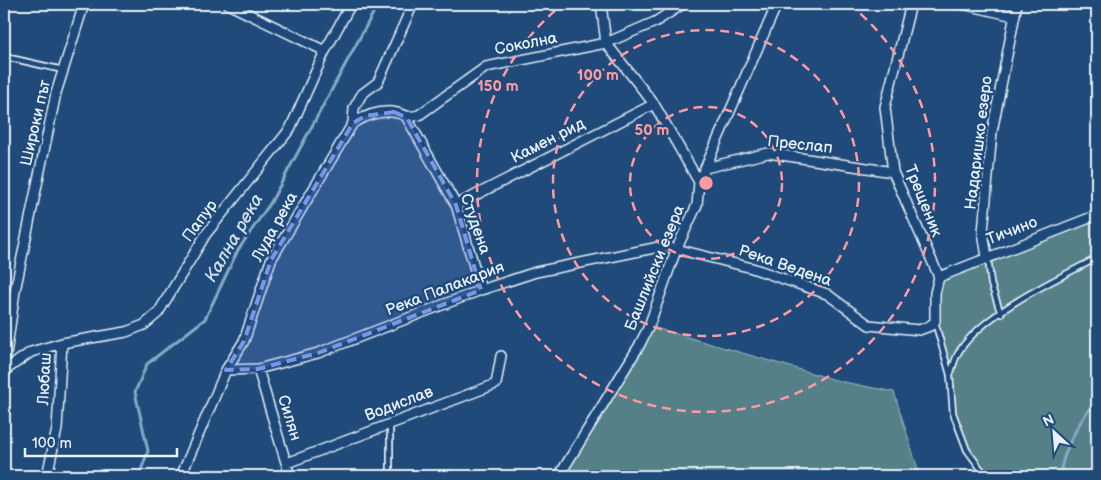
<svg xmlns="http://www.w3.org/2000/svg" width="1101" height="480" font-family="'Balsamiq Sans',sans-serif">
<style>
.green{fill:#548088;stroke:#9eb8c0}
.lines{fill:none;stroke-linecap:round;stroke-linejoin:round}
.stream{stroke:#87abc4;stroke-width:3}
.lane-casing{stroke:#e8f1f8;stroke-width:8}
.street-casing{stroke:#e8f1f8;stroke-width:12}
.lane{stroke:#1f4a7a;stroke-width:4.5}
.street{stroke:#1f4a7a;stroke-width:9}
.marked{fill:#7897e6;fill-opacity:0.2;stroke:#7897e6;stroke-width:4;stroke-dasharray:10 6;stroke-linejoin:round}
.ring{fill:none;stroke:#ff9aa2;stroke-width:2.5;stroke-dasharray:9 6}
.labels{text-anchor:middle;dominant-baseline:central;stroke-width:5;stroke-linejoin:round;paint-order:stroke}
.street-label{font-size:16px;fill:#e8f1f8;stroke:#1f4a7a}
.water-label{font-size:18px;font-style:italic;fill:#d0e0eb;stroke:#1f4a7a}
.centre{fill:#ff9aa2;stroke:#1f4a7a;stroke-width:2.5}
.ring-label{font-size:15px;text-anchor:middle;font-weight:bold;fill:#ff9aa2;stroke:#1f4a7a;stroke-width:5;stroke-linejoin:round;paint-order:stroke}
</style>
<rect width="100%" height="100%" fill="#1f4a7a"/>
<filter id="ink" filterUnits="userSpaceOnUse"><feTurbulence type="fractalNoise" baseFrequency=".02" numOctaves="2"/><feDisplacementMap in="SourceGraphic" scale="10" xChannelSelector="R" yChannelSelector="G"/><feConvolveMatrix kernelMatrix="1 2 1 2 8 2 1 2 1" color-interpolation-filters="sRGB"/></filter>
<g filter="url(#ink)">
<path class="green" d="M1097 215V476H986L967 450 953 413 950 375 935 321 939 277Z
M649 326 839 381 894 392 920 476H559Z"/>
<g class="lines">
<path class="stream" d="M139 476 148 451 135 392 147 364 205 319 238 250 271 202 378 4
M1060 476C1062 453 1080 417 1097 401"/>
<defs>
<path id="lane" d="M10 58 63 70
M988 258 991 284 1001 314
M935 322 950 375 953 413 967 450 986 476
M950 375C953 367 955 357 960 350 985 312 1057 279 1097 258
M390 425V476"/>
<path id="street" d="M228 4 325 51
M601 4 606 43 654 104 699 182
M962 4 1014 16
M407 118 456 205 481 290
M353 123C365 116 379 111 392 112 405 113 402 119 419 115L486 67 606 43 655 22 683 4
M705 168 768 153 893 172
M456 205 654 104
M987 257 983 232 992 132 1017 4
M939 277 1097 215
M4 369 15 291 56 93 84 4
M258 369 290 476
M226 370 258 369 318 353 481 290 536 272 664 246 752 268 827 294 869 325 919 330 930 326 935 321V293L939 277 893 172 885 107 911 4
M4 371 31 352 62 343 126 332 144 325 158 313 206 234 290 129 325 51 351 4
M287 463 496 384 501 356
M47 476 57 429 62 343
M181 476 226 370 244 341 271 260 353 123 354 108 362 94 378 82 413 4
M559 476 639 346 649 326 676 250 697 205 699 182 777 4"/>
</defs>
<use href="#lane" class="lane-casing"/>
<use href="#street" class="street-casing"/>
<use href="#lane" class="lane"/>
<use href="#street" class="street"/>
</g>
</g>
<path class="marked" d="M394 112 407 118 456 205 481 290 318 353 258 369 226 370 244 341 271 260 353 123 365 116Z"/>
<g class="ring">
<circle cx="706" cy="183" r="76"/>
<circle cx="706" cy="183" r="153"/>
<path d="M849 4A229 229 0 1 1 563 4"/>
</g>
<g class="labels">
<g class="street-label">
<text transform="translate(526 44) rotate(-11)">Соколна</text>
<text transform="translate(36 123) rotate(-77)">Широки път</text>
<text transform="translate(548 141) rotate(-27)">Камен рид</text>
<text transform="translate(979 143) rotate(-83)">Надаришко езеро</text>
<text transform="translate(800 145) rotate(6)">Преслап</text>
<text transform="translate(923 201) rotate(68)">Трещеник</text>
<text transform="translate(200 221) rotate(-54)">Папур</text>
<text transform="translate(475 224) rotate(71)">Студена</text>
<text transform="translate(275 227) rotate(-61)">Луда река</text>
<text transform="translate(1012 231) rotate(-21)">Тичино</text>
<text transform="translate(785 266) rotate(19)">Река Ведена</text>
<text transform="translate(655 268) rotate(-68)">Башлийски езера</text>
<text transform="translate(445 289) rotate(-21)">Река Палакария</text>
<text transform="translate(45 379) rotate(-87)">Любаш</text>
<text transform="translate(399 404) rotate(-21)">Водислав</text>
<text transform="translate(289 418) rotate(73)">Силян</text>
</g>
<g class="water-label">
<text transform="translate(234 238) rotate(-60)">Кална река</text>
</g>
</g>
<circle cx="706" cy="183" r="8" class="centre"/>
<g class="ring-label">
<text x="598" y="80">100 m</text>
<text x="498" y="91">150 m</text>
<text x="652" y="135">50 m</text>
</g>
<rect width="1101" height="480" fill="none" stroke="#1f4a7a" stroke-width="20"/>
<rect x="10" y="10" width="1081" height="460" fill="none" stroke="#e8f1f8" stroke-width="2" filter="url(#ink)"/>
<g transform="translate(1054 432) rotate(334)" stroke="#1f4a7a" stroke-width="4" paint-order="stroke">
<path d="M0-4L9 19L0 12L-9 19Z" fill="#e8f1f8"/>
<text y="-8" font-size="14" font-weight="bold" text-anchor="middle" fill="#e8f1f8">N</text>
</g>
<path d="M25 448v8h152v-8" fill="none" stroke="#e8f1f8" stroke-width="2.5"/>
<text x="32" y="448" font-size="15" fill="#e8f1f8" stroke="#1f4a7a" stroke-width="4" paint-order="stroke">100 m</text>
</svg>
